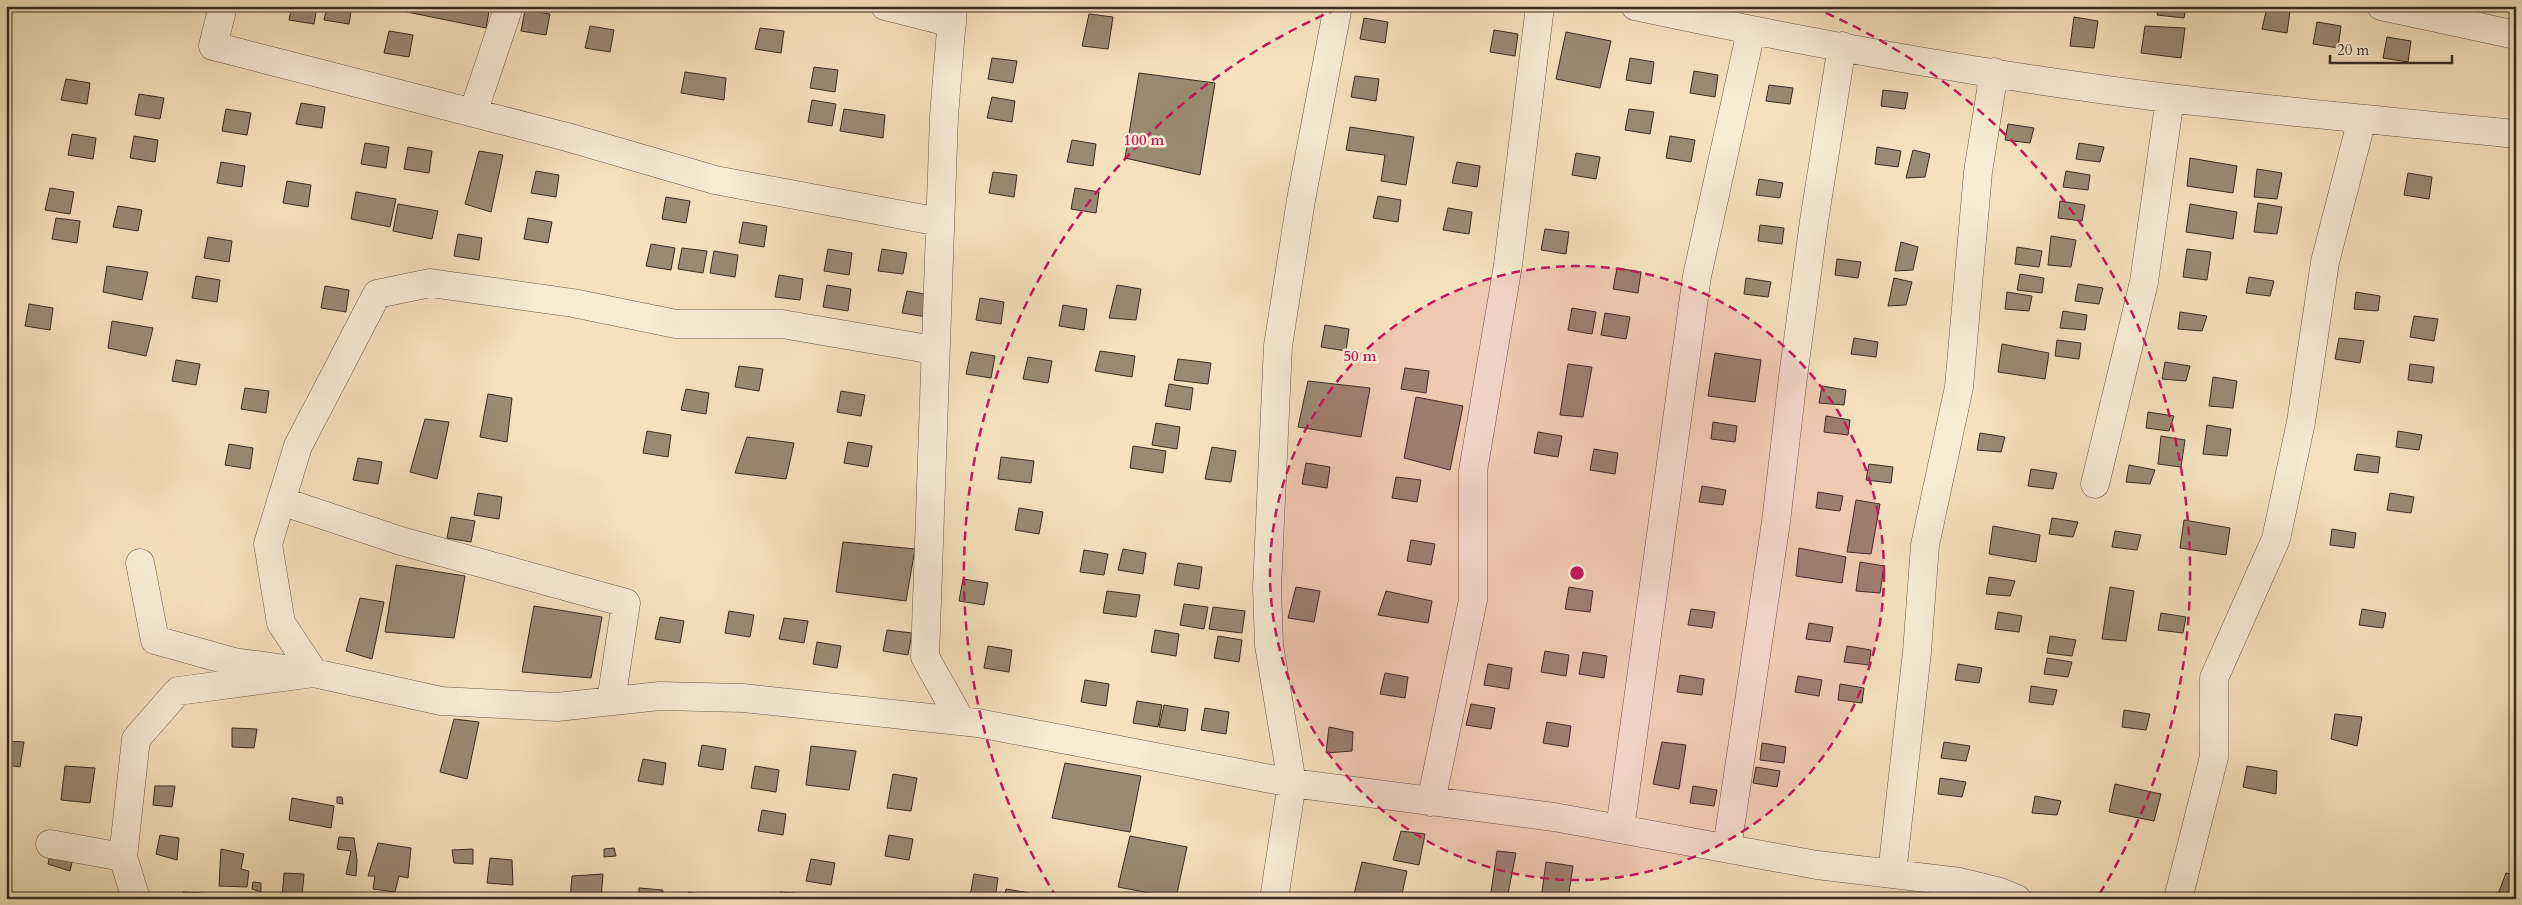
<svg xmlns="http://www.w3.org/2000/svg" width="2522" height="905" font-family="Cardo,serif">
<style>
.building{fill:#9a8a73;stroke:#382c21}
.lines{fill:none;stroke-linecap:round;stroke-linejoin:round}
.street-casing{stroke:#675948;stroke-width:29}
.street{stroke:#f8ecd5;stroke-width:28}
.ring{fill:none;stroke:#c2185b;stroke-width:2.5;stroke-dasharray:9 6}
.centre{fill:#c2185b;stroke:#f8ecd5;stroke-width:2.5}
.ring-label{font-size:15px;text-anchor:middle;font-weight:bold;fill:#c2185b;stroke:#f8ecd5;stroke-width:5;stroke-linejoin:round;paint-order:stroke}
</style>
<rect width="100%" height="100%" fill="#f5e1be"/>
<filter id="stains"><feTurbulence type="fractalNoise" baseFrequency=".004" numOctaves="4"/><feColorMatrix values="0 0 0 0 .2 0 0 0 0 .09 0 0 0 0 .02 0 0 0 .5 -.17"/></filter>
<radialGradient id="worn" r=".72"><stop offset=".6" stop-color="#630" stop-opacity="0"/><stop offset="1" stop-color="#630" stop-opacity=".3"/></radialGradient>
<path class="building" d="M150 6H168L167 9Z
M292 6H317L314 24 289 20Z
M327 6H352L349 24 324 20Z
M403 6H490L486 28 402 11Z
M2159 6H2186L2184 18 2157 15Z
M2267 7 2290 11 2287 33 2262 29Z
M525 10 550 14 546 35 521 31Z
M1089 14 1113 17 1108 49 1082 46Z
M2074 17 2098 21 2094 48 2070 46Z
M1364 18 1388 22 1385 43 1360 39Z
M2317 22 2341 26 2338 48 2313 44Z
M590 26 614 30 610 52 585 48Z
M2145 26 2185 28 2181 58 2141 53Z
M760 28 784 31 781 53 755 49Z
M1494 30 1518 34 1515 56 1490 52Z
M389 31 413 35 409 57 384 53Z
M1566 32 1611 41 1600 88 1556 79Z
M2387 37 2411 41 2408 62 2383 58Z
M992 58 1017 61 1013 83 988 79Z
M1630 58 1654 62 1651 84 1626 80Z
M814 67 838 70 835 92 810 88Z
M1694 71 1718 75 1715 97 1690 93Z
M685 72 726 78 724 100 681 93Z
M1139 73 1215 83 1200 175 1125 158Z
M1355 76 1379 79 1376 101 1351 97Z
M66 79 90 83 87 104 61 100Z
M1769 85 1793 88 1790 104 1766 101Z
M1883 90 1908 93 1905 109 1881 106Z
M139 94 164 98 160 119 135 115Z
M992 97 1015 101 1012 122 987 118Z
M812 100 836 104 832 126 808 122Z
M301 103 325 107 322 128 296 124Z
M226 109 251 113 247 135 222 131Z
M844 109 885 115 883 138 840 131Z
M1629 109 1654 112 1650 134 1625 130Z
M2008 124 2034 128 2030 143 2005 140Z
M1350 127 1414 137 1406 185 1381 181 1385 155 1346 150Z
M72 134 96 138 93 159 68 155Z
M134 136 158 140 155 162 130 158Z
M1670 136 1695 140 1691 162 1666 158Z
M1072 140 1096 144 1093 166 1067 162Z
M365 143 389 147 386 168 361 164Z
M2079 143 2104 147 2100 162 2076 159Z
M408 147 432 151 429 173 404 169Z
M1877 147 1901 151 1898 167 1875 164Z
M1913 150 1930 154 1925 177 1906 178Z
M479 151 503 155 491 212 465 204Z
M1576 153 1600 157 1596 179 1572 175Z
M2190 158 2237 166 2233 193 2187 186Z
M221 162 245 166 242 187 217 183Z
M1457 162 1480 166 1477 187 1452 183Z
M2257 169 2282 173 2277 199 2254 197Z
M536 171 559 175 556 197 531 193Z
M2066 171 2090 175 2088 190 2063 187Z
M993 172 1017 175 1014 197 989 193Z
M2408 173 2432 177 2429 199 2404 195Z
M1759 179 1783 183 1780 198 1756 195Z
M287 181 311 185 308 207 283 203Z
M50 188 74 192 70 214 45 210Z
M1075 188 1099 192 1096 213 1071 209Z
M356 192 396 199 390 227 351 219Z
M1378 196 1401 200 1398 222 1373 218Z
M666 197 690 201 686 223 662 219Z
M2060 201 2085 205 2082 221 2058 218Z
M2258 203 2282 207 2277 234 2254 232Z
M398 204 438 211 432 239 393 231Z
M2190 204 2237 212 2233 239 2186 232Z
M118 206 142 210 138 231 113 227Z
M1448 208 1472 212 1469 234 1443 230Z
M56 218 80 221 77 243 52 239Z
M528 218 552 222 548 243 524 239Z
M743 222 767 226 764 247 739 243Z
M1760 225 1784 228 1782 244 1758 241Z
M1545 229 1569 232 1566 254 1541 250Z
M458 234 482 238 479 260 454 256Z
M2051 236 2076 240 2071 267 2048 265Z
M208 237 232 241 229 262 204 258Z
M1901 242 1918 247 1913 270 1895 271Z
M651 244 675 248 671 270 646 266Z
M2017 247 2042 251 2039 267 2015 264Z
M682 248 707 251 703 273 678 269Z
M828 249 852 253 849 275 824 271Z
M882 249 907 253 903 274 878 271Z
M2187 249 2211 252 2207 280 2183 277Z
M714 251 738 255 735 277 710 273Z
M1837 259 1861 262 1858 278 1835 275Z
M107 266 148 272 142 300 103 292Z
M1617 268 1641 272 1638 293 1613 289Z
M2020 274 2044 278 2042 293 2017 290Z
M779 275 803 279 800 300 775 297Z
M196 276 220 280 217 302 192 298Z
M2249 277 2274 281 2270 296 2246 293Z
M1746 278 1771 282 1768 297 1744 294Z
M1894 278 1912 282 1906 305 1888 306Z
M2078 284 2103 288 2099 304 2075 301Z
M827 285 851 289 848 311 823 307Z
M1117 285 1141 289 1136 320 1109 318Z
M325 286 349 290 346 312 321 308Z
M907 291 931 295 927 317 902 313Z
M2007 292 2032 296 2029 311 2005 309Z
M2356 292 2380 296 2378 311 2354 309Z
M980 298 1004 302 1001 324 976 320Z
M29 304 53 308 50 330 25 326Z
M1063 305 1087 309 1084 330 1059 326Z
M1572 308 1596 312 1592 334 1568 330Z
M2063 311 2087 315 2085 330 2060 328Z
M2180 312 2207 316 2202 331 2178 329Z
M1605 313 1630 317 1626 339 1601 335Z
M2414 316 2438 319 2434 341 2410 337Z
M112 321 153 328 146 356 108 348Z
M1325 325 1349 329 1346 351 1321 347Z
M1854 338 1878 342 1876 357 1851 354Z
M2339 338 2364 341 2360 363 2335 359Z
M2057 340 2081 343 2079 359 2055 356Z
M2002 344 2049 353 2045 379 1998 372Z
M1100 351 1135 356 1132 377 1095 371Z
M971 352 995 356 991 378 966 374Z
M1715 353 1761 360 1755 402 1708 396Z
M1028 357 1052 361 1048 383 1023 379Z
M1178 359 1211 363 1208 384 1174 380Z
M176 360 200 364 196 385 172 381Z
M2165 362 2190 366 2186 381 2162 379Z
M1568 364 1592 367 1583 417 1560 415Z
M2410 364 2434 367 2432 383 2408 380Z
M739 366 763 369 759 391 735 387Z
M1405 368 1429 371 1426 393 1401 389Z
M2213 377 2237 381 2233 408 2209 406Z
M1308 381 1370 388 1361 437 1298 427Z
M1169 384 1193 388 1190 410 1165 406Z
M1822 386 1846 390 1844 405 1819 403Z
M245 388 269 391 266 413 241 409Z
M686 389 709 393 706 414 681 410Z
M841 391 865 395 861 416 837 412Z
M488 394 512 398 507 442 480 437Z
M1416 397 1463 406 1450 470 1404 458Z
M2148 412 2174 416 2169 431 2146 428Z
M1826 416 1850 420 1848 435 1824 432Z
M425 419 449 422 437 479 410 472Z
M1713 422 1737 426 1735 442 1711 439Z
M1156 423 1180 427 1177 449 1152 445Z
M2207 425 2231 429 2227 456 2203 454Z
M647 431 671 435 668 457 643 453Z
M2398 431 2422 435 2419 450 2396 447Z
M1538 432 1562 436 1558 457 1534 453Z
M1980 433 2005 437 2001 452 1977 450Z
M2161 436 2185 440 2181 467 2158 464Z
M747 437 794 443 786 479 735 473Z
M848 442 872 446 868 467 844 463Z
M229 444 253 448 250 469 225 465Z
M1133 446 1166 451 1163 473 1130 468Z
M1212 447 1236 451 1231 482 1205 479Z
M1594 449 1618 453 1615 474 1590 470Z
M2357 454 2380 457 2378 473 2354 470Z
M1001 457 1034 461 1031 483 998 479Z
M358 458 382 462 378 484 353 480Z
M1306 463 1330 467 1327 488 1302 484Z
M1869 464 1893 467 1891 483 1866 480Z
M2129 465 2155 470 2150 484 2126 482Z
M2031 469 2057 473 2053 489 2028 486Z
M1396 477 1421 480 1417 502 1392 498Z
M1702 486 1726 490 1723 505 1699 502Z
M1818 492 1843 496 1840 511 1816 508Z
M478 493 502 497 499 519 474 515Z
M2390 493 2414 497 2411 513 2387 510Z
M1856 500 1880 504 1871 554 1847 552Z
M1019 508 1043 512 1039 534 1015 530Z
M451 517 475 521 471 542 447 538Z
M2052 518 2078 522 2073 537 2049 534Z
M2184 520 2230 528 2226 555 2180 548Z
M1993 526 2040 535 2036 562 1989 554Z
M2332 529 2356 533 2354 548 2330 545Z
M2115 531 2141 535 2137 550 2112 547Z
M1411 540 1435 544 1431 565 1407 561Z
M843 542 915 549 906 601 836 592Z
M1799 548 1846 557 1842 583 1796 576Z
M1123 549 1146 553 1143 574 1118 570Z
M1084 550 1108 554 1104 575 1080 572Z
M1860 562 1884 566 1880 593 1856 591Z
M1178 563 1202 567 1199 589 1174 585Z
M396 565 465 576 454 638 385 632Z
M1989 577 2015 581 2010 596 1986 594Z
M963 579 988 583 984 605 959 601Z
M1296 587 1320 591 1314 622 1288 618Z
M1569 587 1593 591 1590 612 1565 609Z
M2110 587 2134 591 2126 641 2102 639Z
M1107 591 1140 595 1136 617 1103 613Z
M1386 591 1432 601 1428 623 1378 615Z
M360 598 384 602 372 659 346 651Z
M1184 604 1208 607 1204 629 1180 625Z
M534 606 602 617 591 678 522 672Z
M1213 607 1245 611 1242 633 1209 629Z
M1691 609 1715 612 1712 628 1688 625Z
M2362 609 2386 613 2383 628 2359 625Z
M729 611 754 615 750 637 725 633Z
M1998 612 2022 616 2019 632 1995 629Z
M2161 613 2186 617 2183 633 2158 630Z
M660 617 684 621 680 643 655 639Z
M784 618 808 621 804 643 779 639Z
M1809 623 1833 627 1830 642 1806 639Z
M887 630 912 633 908 655 883 651Z
M1155 630 1179 634 1176 656 1151 652Z
M1218 636 1242 640 1239 662 1214 658Z
M2050 636 2076 640 2072 656 2047 653Z
M817 642 841 646 837 668 813 664Z
M988 646 1012 650 1009 672 984 668Z
M1847 646 1871 650 1869 665 1844 662Z
M1545 651 1569 655 1566 676 1541 672Z
M1583 652 1607 656 1604 678 1579 674Z
M2047 658 2072 662 2068 677 2044 674Z
M1488 664 1512 668 1509 689 1484 685Z
M1958 664 1982 668 1979 683 1955 680Z
M1385 673 1408 677 1405 698 1380 694Z
M1680 675 1704 679 1702 695 1677 692Z
M1798 676 1822 680 1819 696 1795 692Z
M1085 680 1109 684 1106 706 1081 702Z
M1840 684 1864 688 1862 703 1838 700Z
M2031 686 2057 690 2053 705 2029 702Z
M1137 701 1162 705 1158 727 1133 723Z
M1471 704 1495 708 1491 729 1466 725Z
M1164 705 1188 709 1185 731 1159 727Z
M1205 708 1229 712 1226 734 1201 730Z
M2124 710 2150 714 2146 730 2122 727Z
M2335 714 2362 717 2357 746 2331 739Z
M454 719 479 722 467 779 440 772Z
M1547 722 1571 726 1568 747 1543 743Z
M1329 727 1353 732 1352 751 1326 753Z
M232 728 257 729 254 748 232 747Z
M6 741 24 742 20 767 6 765Z
M1662 742 1686 745 1679 789 1653 784Z
M1944 742 1970 746 1966 761 1941 758Z
M1762 743 1786 747 1784 763 1760 760Z
M702 745 726 749 723 770 698 766Z
M811 746 856 751 849 790 806 785Z
M643 759 666 763 663 785 638 781Z
M1065 763 1141 776 1130 832 1052 818Z
M65 766 95 768 90 803 61 800Z
M755 766 779 770 776 792 751 788Z
M2247 766 2277 771 2276 794 2243 787Z
M1756 767 1780 771 1777 787 1753 783Z
M893 774 917 778 911 811 887 808Z
M1940 778 1966 782 1962 797 1938 794Z
M2115 784 2161 794 2154 821 2109 812Z
M155 786H175L172 807 153 805Z
M1693 786 1717 790 1714 806 1690 803Z
M2035 796 2061 801 2057 815 2032 813Z
M337 797H342L343 804 337 803Z
M292 798 334 806 331 828 289 820Z
M762 810 786 814 783 835 758 831Z
M1401 831 1425 834 1419 865 1393 860Z
M160 835 179 838 177 860 156 854Z
M889 835 913 839 909 860 885 856Z
M1130 836 1187 847 1176 898 1118 887Z
M339 837 354 838 357 860 356 876 346 874 351 851 337 849Z
M378 843 411 848 408 878 399 876 395 892 373 889 375 876H368Z
M52 846 74 853 70 871 48 864Z
M614 848 616 856 604 857V849Z
M221 849 244 854 241 869 249 871 247 887 219 886Z
M473 849V864L454 863 452 850Z
M1497 851 1516 853 1507 899H1490Z
M490 858 512 860 513 885 487 883Z
M811 859 835 863 831 885 806 881Z
M1362 862 1407 871 1401 899 1354 894Z
M1546 862 1573 866 1568 899H1541Z
M284 873 304 874 302 898H282Z
M2506 873 2516 875V898L2498 894Z
M603 874 601 899H570L572 876Z
M974 874 998 878 995 899 970 896Z
M253 882 261 883V892L252 889Z
M639 888 663 890 662 899H639Z
M1006 889 1030 893 1029 899H1004Z
M183 892 203 893 202 899H182Z
M688 892 714 896 713 899H687Z
M780 892 795 893V899H779Z"/>
<g class="lines">
<defs>
<path id="street" d="M223 6 213 46 567 137 715 180 940 222
M885 6 952 23
M953 6 944 116 925 657 961 721
M1635 6C1808 43 1984 75 2160 97 2278 111 2397 122 2516 134
M2381 6 2516 35
M473 113 509 6
M2095 484 2144 282 2170 98
M281 501 401 541 626 603 611 701
M140 563 155 640 234 662 314 673 441 701 557 707 660 696 743 698 978 723 1292 783 1554 817 1817 865 1960 882 1997 891 2017 899
M1431 802 1473 600V471L1508 265 1540 6
M1620 829 1697 276 1751 31
M50 844 123 857 136 899
M1727 848 1776 522 1793 377 1814 221 1842 46
M123 857 136 739 178 691 314 673 281 623 268 544 298 446 377 294 430 283 573 303 676 324H782L934 350
M1892 873 1917 652 1925 545 1959 387 1978 172 1994 72
M1274 899 1292 783 1269 645 1267 588 1278 346 1301 200 1338 6
M2178 899 2214 757V678L2276 539 2301 422 2325 262 2362 119"/>
</defs>
<use href="#street" class="street-casing"/>
<use href="#street" class="street"/>
</g>
<circle cx="1577" cy="573" r="307" fill="#c2185b" fill-opacity=".12"/>
<g class="ring">
<circle cx="1577" cy="573" r="307"/>
<path d="M1057 898A613 613 0 0 1 1342 7M1812 7A613 613 0 0 1 2097 898"/>
</g>
<circle cx="1577" cy="573" r="8" class="centre"/>
<g class="ring-label">
<text x="1144" y="145">100 m</text>
<text x="1360" y="361">50 m</text>
</g>
<rect width="2522" height="905" fill="none" stroke="#f5e1be" stroke-width="25"/>
<rect x="8" y="8" width="2507" height="890" fill="none" stroke="#382c21" stroke-width="2.5"/>
<rect x="12" y="12" width="2497" height="880" fill="none" stroke="#382c21"/>
<path d="M2330 55v8h122v-8" fill="none" stroke="#382c21" stroke-width="2.5"/>
<text x="2337" y="55" font-size="15" fill="#382c21" stroke="#f8ecd5" stroke-width="4" paint-order="stroke">20 m</text>
<rect width="100%" height="100%" filter="url(#stains)"/>
<rect width="100%" height="100%" fill="url(#worn)"/>
</svg>
